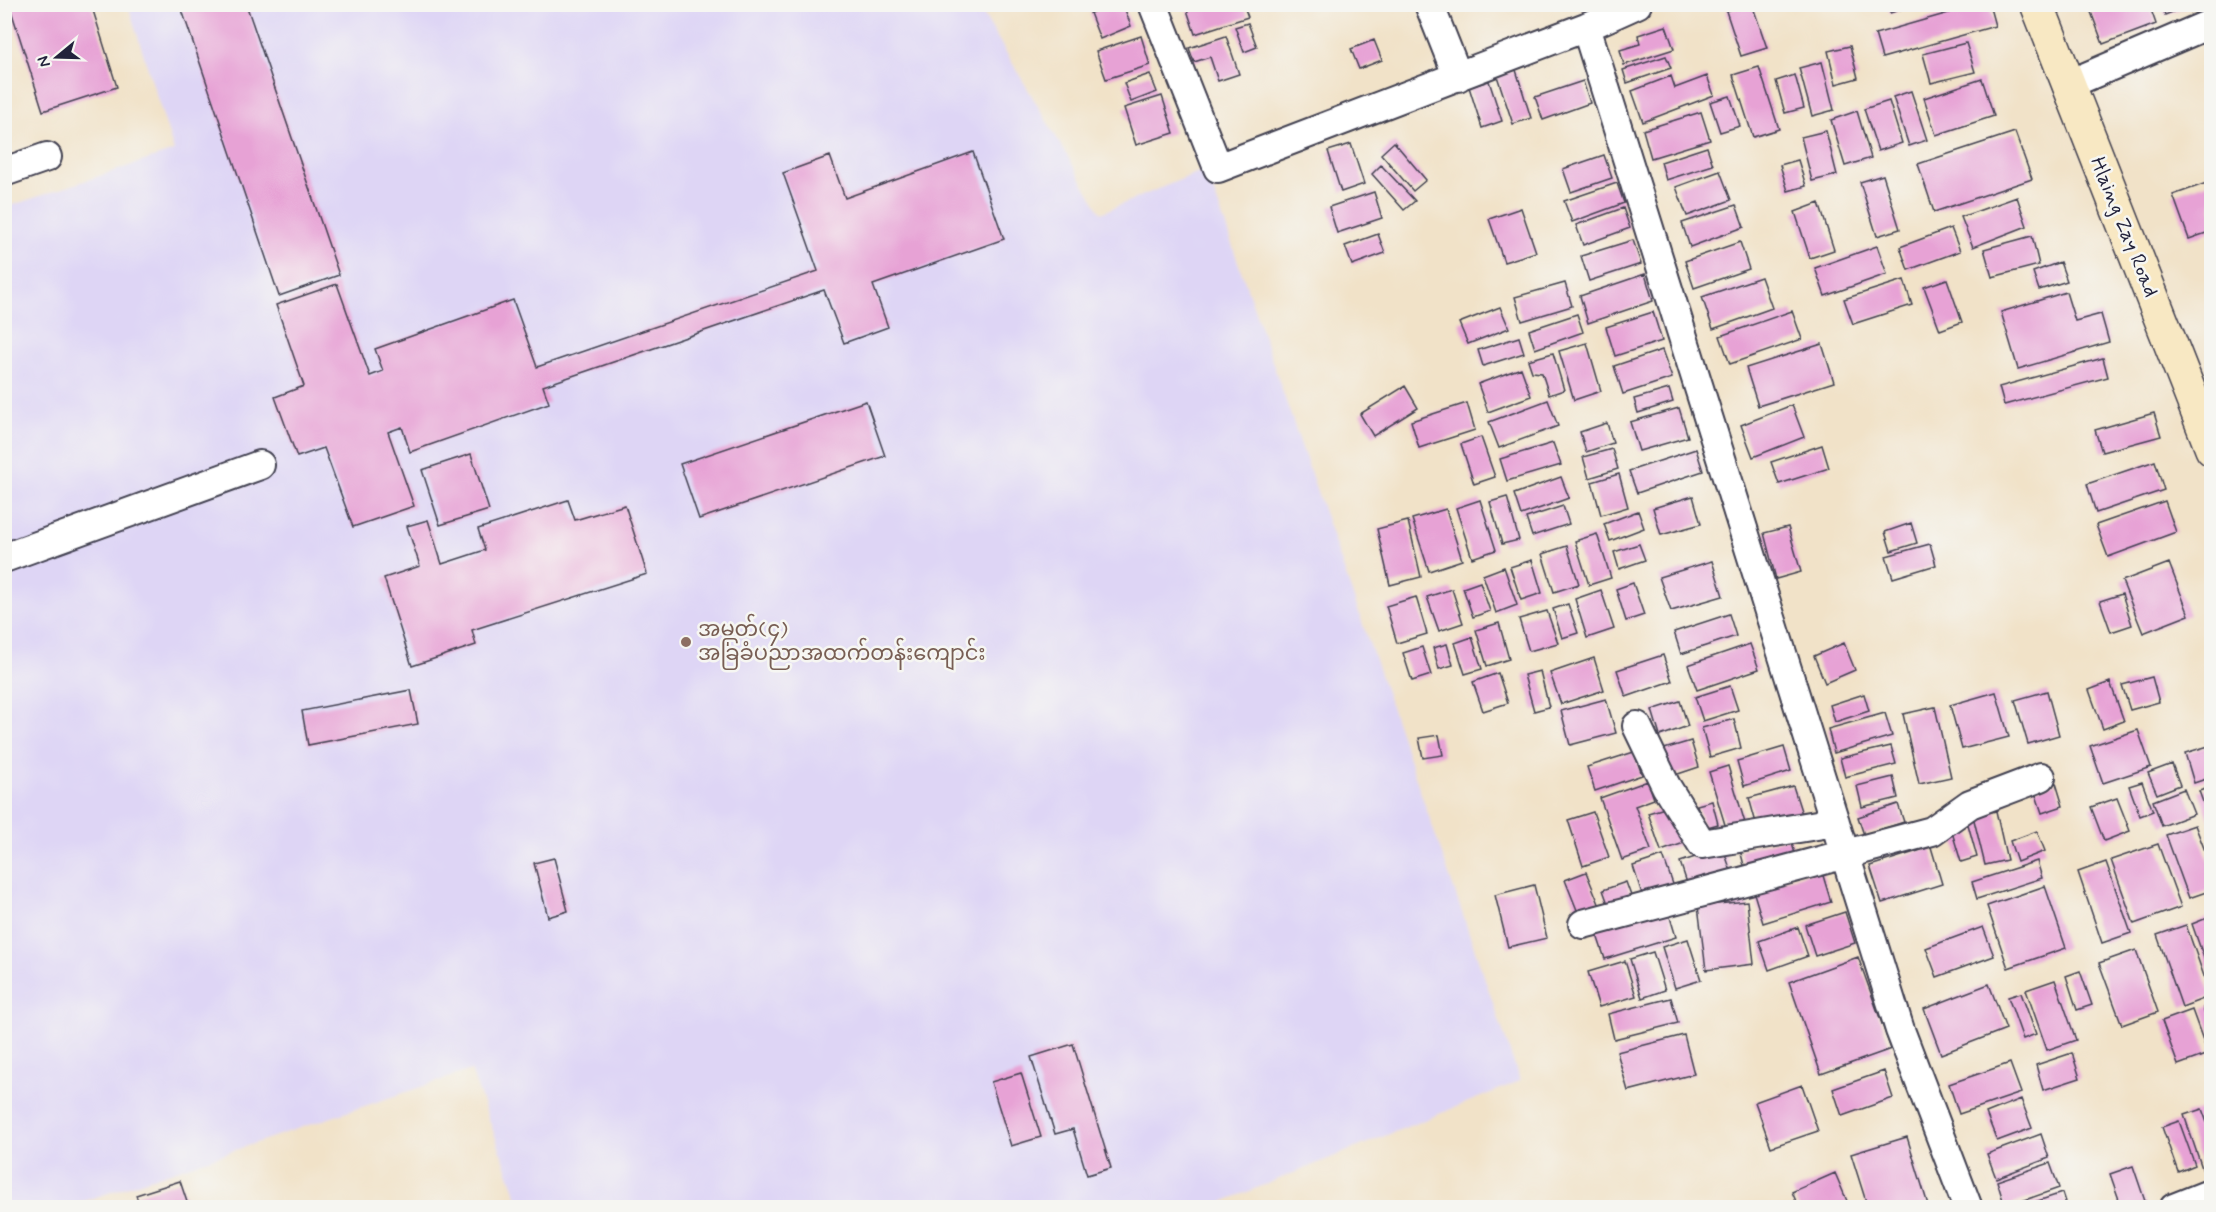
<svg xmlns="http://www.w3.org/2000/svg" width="2216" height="1212" font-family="Mynerve,'Noto Sans Myanmar',sans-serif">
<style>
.built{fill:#ded5f5}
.building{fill:#e7a2d5}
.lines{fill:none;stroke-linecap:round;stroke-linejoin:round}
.street-casing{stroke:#413f50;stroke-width:32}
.secondary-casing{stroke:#413f50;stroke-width:36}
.street{stroke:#fff;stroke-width:28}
.secondary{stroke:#f8e8c3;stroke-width:33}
.education-dot{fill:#8d6e63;stroke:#f6f6f2;stroke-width:2}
.labels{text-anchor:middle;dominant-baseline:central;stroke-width:5;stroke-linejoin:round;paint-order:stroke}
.street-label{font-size:21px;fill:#22223b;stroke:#f6f6f2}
.education-label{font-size:21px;fill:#785e54;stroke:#f6f6f2;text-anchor:start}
</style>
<rect width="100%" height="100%" fill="#f6f6f2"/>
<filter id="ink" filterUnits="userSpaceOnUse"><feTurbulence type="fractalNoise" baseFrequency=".0167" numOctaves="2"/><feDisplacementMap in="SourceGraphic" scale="12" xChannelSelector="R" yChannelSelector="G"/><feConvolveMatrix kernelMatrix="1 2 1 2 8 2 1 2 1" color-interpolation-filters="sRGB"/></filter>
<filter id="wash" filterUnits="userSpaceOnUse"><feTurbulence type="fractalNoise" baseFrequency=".008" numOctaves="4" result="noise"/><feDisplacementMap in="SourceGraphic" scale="24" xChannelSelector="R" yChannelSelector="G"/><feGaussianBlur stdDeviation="1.35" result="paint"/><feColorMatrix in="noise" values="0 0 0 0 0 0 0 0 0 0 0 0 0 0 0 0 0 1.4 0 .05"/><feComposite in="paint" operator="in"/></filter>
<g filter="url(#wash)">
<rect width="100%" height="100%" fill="#f1e2c8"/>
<path class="built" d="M128 5H978L1101 213 1206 169 1520 1081 1210 1207H521L471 1070 67 1207H5L4 208 174 151Z"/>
<g id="blocks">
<path class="building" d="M9 4H91L117 87 43 111Z
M180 4H246L339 275 279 296Z
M1112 4H1123L1131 26 1100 39 1090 13Z
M1185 4H1243L1248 17 1195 34Z
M1746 4H1752L1767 48 1741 56 1726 11Z
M1887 4H1914V5L1890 13Z
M1980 4H1989L1995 26 1882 58 1875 34Z
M2088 4H2149L2156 24 2103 44Z
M2161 4H2190V5L2165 15Z
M1248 23 1257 47 1244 52 1235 27Z
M1666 26 1674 49 1624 65 1620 50 1640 44 1638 35Z
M1141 36 1150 65 1106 79 1096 51Z
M1226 36 1239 74 1218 81 1210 57 1194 62 1189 48Z
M1374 40 1382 60 1359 69 1351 49Z
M1966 43 1975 72 1931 83 1923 54Z
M1850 46 1858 78 1836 84 1828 51Z
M1666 56 1671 68 1627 83 1623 70Z
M1822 62 1834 110 1812 116 1799 68Z
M1759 67 1779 129 1753 137 1733 75Z
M1516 70 1531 118 1513 124 1497 76Z
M1150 74 1157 92 1131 102 1124 83Z
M1795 75 1804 108 1785 113 1776 81Z
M1671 76 1675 88 1707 76 1714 95 1643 122 1632 91Z
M1982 79 1994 116 1936 135 1924 98Z
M1489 81 1502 121 1482 128 1469 87Z
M1583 81 1590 103 1543 120 1535 97Z
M1911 91 1927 140 1909 146 1893 97Z
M1162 96 1174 133 1136 145 1124 108Z
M1730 96 1740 126 1720 132 1710 102Z
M1889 101 1902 143 1878 151 1864 109Z
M1857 111 1871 158 1845 166 1831 120Z
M1701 112 1710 140 1651 158 1643 130Z
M1826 131 1837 175 1812 181 1801 137Z
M2015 132 2032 179 1934 212 1918 164Z
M1394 142 1426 180 1413 191 1381 154Z
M1351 144 1364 184 1341 192 1328 151Z
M1707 147 1713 165 1666 180 1661 162Z
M973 152 1004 239 873 285 888 327 844 343 824 290 543 386 549 403 410 452 402 427 388 432 414 506 353 527 324 448 297 457 275 397 304 386 276 305 337 284 370 376 383 371 375 349 513 300 537 367 818 271 783 173 830 156 845 198Z
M1604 155 1612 178 1571 192 1563 169Z
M1798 160 1806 186 1788 191 1780 165Z
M1381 165 1415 201 1404 210 1372 174Z
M1720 171 1731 200 1687 216 1676 187Z
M1883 175 1900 229 1877 236 1860 182Z
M2212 181V231L2189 239 2173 195Z
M1617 183 1624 203 1572 222 1564 201Z
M1374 192 1382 218 1337 233 1329 207Z
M2017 197 2027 226 1973 247 1961 217Z
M1819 203 1834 250 1810 258 1795 212Z
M1736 205 1744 227 1690 247 1682 223Z
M1521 208 1536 252 1504 262 1489 219Z
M1623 208 1630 228 1583 245 1576 225Z
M1951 228 1960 251 1908 270 1900 247Z
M1378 234 1385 253 1352 265 1345 246Z
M2032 236 2039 265 1992 277 1984 249Z
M1633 240 1641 264 1589 281 1581 256Z
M1740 242 1749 269 1694 288 1685 261Z
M1877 246 1887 274 1825 296 1815 268Z
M2060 262 2067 281 2039 290 2033 272Z
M1645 274 1653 301 1588 323 1580 296Z
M1761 277 1772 308 1713 329 1702 297Z
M1947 279 1962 322 1940 330 1924 287Z
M1904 280 1912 305 1853 324 1844 299Z
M1565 283 1572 306 1522 321 1515 297Z
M2066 292 2075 321 2101 314 2109 342 2018 369 2001 312Z
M1500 307 1509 328 1468 344 1459 323Z
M1792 311 1802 339 1730 364 1720 336Z
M1653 312 1662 341 1615 356 1606 327Z
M1577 314 1583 332 1535 349 1529 330Z
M1519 337 1524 353 1483 366 1478 350Z
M1587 343 1601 391 1574 400 1559 351Z
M1822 344 1834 382 1758 406 1746 368Z
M1662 350 1672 378 1623 394 1614 366Z
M1553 353 1564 390 1549 395 1542 373 1532 372 1528 360Z
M2103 358 2108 377 2004 405 1999 387Z
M1521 368 1531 396 1488 412 1478 384Z
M1405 386 1418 408 1373 436 1360 414Z
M1669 389 1673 402 1638 413 1634 399Z
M1548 400 1558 426 1499 448 1489 422Z
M866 401 885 456 699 519 680 464Z
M1467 403 1475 430 1419 448 1411 421Z
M1792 405 1804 437 1753 457 1741 425Z
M1679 408 1688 437 1639 451 1630 422Z
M2154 413 2161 436 2102 452 2095 430Z
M1607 423 1613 443 1586 452 1580 432Z
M1481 437 1495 477 1474 484 1461 444Z
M1553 443 1561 465 1507 481 1500 459Z
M1822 445 1829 468 1779 484 1771 462Z
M1612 449 1618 469 1589 478 1583 457Z
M1696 449 1703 471 1637 493 1629 471Z
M471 454 489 510 440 525 422 470Z
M2155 461 2164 490 2096 513 2087 484Z
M1619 474 1628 507 1601 515 1592 482Z
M1561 477 1569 498 1521 515 1514 494Z
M1693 496 1701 524 1661 535 1653 508Z
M1507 497 1519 540 1502 544 1490 502Z
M568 500 575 520 625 505 647 574 472 630 476 645 412 666 384 578 420 566 407 526 428 520 442 564 485 550 478 529Z
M1480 500 1496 550 1472 558 1456 508Z
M2165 501 2176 532 2108 557 2096 525Z
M1563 506 1569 524 1532 536 1526 518Z
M1446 509 1462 560 1429 571 1412 519Z
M1638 511 1644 528 1610 541 1604 524Z
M1408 521 1421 577 1390 585 1377 529Z
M1911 523 1917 543 1891 551 1885 532Z
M1788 527 1801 572 1776 579 1764 533Z
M1597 534 1611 578 1589 585 1575 541Z
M1639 544 1645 560 1619 569 1614 552Z
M1930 544 1936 565 1893 578 1886 556Z
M1567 546 1579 584 1554 592 1542 554Z
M1532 560 1542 593 1521 600 1510 567Z
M1712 561 1723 596 1671 611 1659 577Z
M2169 563 2189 615 2143 633 2122 581Z
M1504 567 1517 605 1496 613 1483 575Z
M1480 582 1490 611 1473 617 1463 588Z
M1633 583 1644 615 1626 621 1616 589Z
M1452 589 1463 623 1439 631 1427 597Z
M1601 590 1614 629 1587 638 1575 599Z
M2122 594 2132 625 2111 632 2100 601Z
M1416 597 1427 634 1397 643 1386 606Z
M1568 604 1578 633 1562 638 1553 609Z
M1547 611 1558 643 1529 651 1519 619Z
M1729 614 1736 636 1681 654 1674 632Z
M1499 623 1509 659 1487 666 1476 630Z
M1472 637 1482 669 1465 674 1455 643Z
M1844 643 1855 670 1825 683 1814 656Z
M1447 644 1453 665 1439 669 1433 648Z
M1750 644 1759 669 1697 690 1688 665Z
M1422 647 1431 675 1412 681 1403 653Z
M1663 655 1672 681 1626 697 1617 670Z
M1594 658 1604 690 1561 704 1550 673Z
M1540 671 1549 707 1534 711 1524 675Z
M1498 673 1508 703 1483 711 1473 682Z
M2152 677 2159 702 2130 710 2122 685Z
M2110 682 2124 721 2103 729 2089 690Z
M1730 686 1738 710 1703 721 1695 697Z
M411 690 418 724 308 745 302 711Z
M2047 691 2059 735 2028 744 2015 700Z
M1996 692 2009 737 1962 749 1950 705Z
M1864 694 1869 711 1835 722 1830 705Z
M1606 699 1616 733 1570 745 1561 711Z
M1680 701 1688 726 1660 736 1652 710Z
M1935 707 1951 777 1919 784 1903 714Z
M1885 713 1892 736 1834 753 1828 729Z
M1734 719 1741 748 1710 757 1702 728Z
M2138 730 2151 767 2103 783 2090 746Z
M1439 735 1443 755 1423 758 1419 738Z
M1691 741 1699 767 1672 776 1664 749Z
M2212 745V777L2194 783 2185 753Z
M1891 746 1896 764 1845 777 1840 758Z
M1784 747 1791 771 1744 786 1737 761Z
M1634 752 1642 775 1595 791 1587 767Z
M2172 764 2180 785 2157 794 2148 773Z
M1728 766 1745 823 1726 828 1709 772Z
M1893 777 1898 798 1862 807 1857 786Z
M1648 781 1654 799 1635 806 1651 850 1622 860 1600 798Z
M2142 782 2153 811 2140 816 2129 786Z
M2056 783 2063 806 2042 813 2034 789Z
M1793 786 1803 817 1758 830 1749 798Z
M2212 787V824H2211L2199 791Z
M2184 789 2194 814 2162 826 2153 801Z
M2117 798 2130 831 2104 841 2091 807Z
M1712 801 1718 824 1704 828 1697 805Z
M1898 804 1904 822 1864 835 1858 817Z
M1675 805 1687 842 1661 851 1648 813Z
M1996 811 2007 860 1985 865 1973 816Z
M1593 812 1609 857 1583 866 1568 820Z
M1966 817 1977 857 1961 862 1949 822Z
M2195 825 2212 869V890L2189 898 2166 835Z
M2037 831 2045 851 2017 862 2010 841Z
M1790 837 1797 860 1746 873 1740 850Z
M2158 844 2181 907 2134 924 2111 860Z
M1931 847 1942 884 1882 903 1870 866Z
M1723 848 1734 880 1691 895 1680 862Z
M1663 856 1674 887 1643 897 1633 866Z
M554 858 568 911 548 917 534 863Z
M2037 861 2042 878 1977 899 1972 882Z
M2106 862 2131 933 2102 943 2078 872Z
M1821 869 1831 902 1763 923 1753 890Z
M1586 872 1602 911 1581 920 1565 880Z
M1626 882 1634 904 1611 912 1603 890Z
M1534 885 1547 938 1508 947 1495 895Z
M2045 886 2066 948 2008 968 1987 906Z
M1747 901 1754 964 1706 970 1698 906Z
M1667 907 1676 937 1605 959 1595 929Z
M1845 912 1855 943 1815 956 1805 925Z
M2212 916V978H2211L2192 924Z
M2186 925 2211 996 2182 1007 2157 935Z
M1798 927 1808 956 1769 970 1759 941Z
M1983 927 1994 956 1937 977 1926 948Z
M1688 939 1701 980 1675 988 1662 947Z
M2136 950 2158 1012 2122 1025 2099 963Z
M1653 952 1665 990 1642 998 1630 959Z
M1858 957 1891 1049 1821 1074 1789 982Z
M1625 961 1636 996 1599 1007 1588 972Z
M2080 971 2092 1005 2077 1010 2066 976Z
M2055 980 2076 1040 2047 1050 2026 990Z
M1989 984 2006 1029 1941 1054 1924 1009Z
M2021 993 2036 1034 2023 1039 2008 997Z
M1671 998 1678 1023 1614 1039 1608 1014Z
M2212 1005V1035H2211L2203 1008Z
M2192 1010 2208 1054 2178 1065 2162 1021Z
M1684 1035 1694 1074 1628 1091 1617 1052Z
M1073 1044 1111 1168 1087 1175 1073 1129 1055 1134 1031 1057Z
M2072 1053 2080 1078 2043 1090 2036 1065Z
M2010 1063 2021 1093 1959 1114 1949 1084Z
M1884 1071 1893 1098 1842 1116 1833 1089Z
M1021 1073 1041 1137 1011 1146 991 1082Z
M1802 1085 1818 1131 1771 1147 1755 1102Z
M2021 1099 2032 1128 1997 1141 1986 1113Z
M2202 1109 2212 1136V1168L2203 1171 2184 1115Z
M2179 1121 2195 1165 2178 1172 2162 1127Z
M2041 1134 2049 1158 1996 1178 1987 1154Z
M1907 1137 1929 1208H1868L1851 1154Z
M2050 1163 2059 1188 2005 1207 1997 1181Z
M2133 1166 2147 1207 2145 1208H2122L2110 1174Z
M1835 1173 1850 1208H1799L1792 1192Z
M180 1181 189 1208H140L136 1195Z
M2062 1193 2067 1208H2020V1207Z"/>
</g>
</g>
<g filter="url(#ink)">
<use href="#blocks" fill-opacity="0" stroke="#413f50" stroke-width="1.5"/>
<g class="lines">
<defs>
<path id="street" d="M1153 4 1218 168 1586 27 1637 4
M1429 4 1458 77
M1586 27 1900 1030 1968 1208
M2067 85 2212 23
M4 172 47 157
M4 558 260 465
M1637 726 1666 786 1702 844 1835 822
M1583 924 1932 831 1970 804 2041 777
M2174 1208 2212 1193"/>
<path id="secondary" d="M2037 4 2212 449"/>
</defs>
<use href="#street" class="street-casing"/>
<use href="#secondary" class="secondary-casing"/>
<use href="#street" class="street"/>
<use href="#secondary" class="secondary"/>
</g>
</g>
<circle class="education-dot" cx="686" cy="642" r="6"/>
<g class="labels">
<g class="street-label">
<text transform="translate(2124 227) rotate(68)">Hlaing Zay Road</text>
</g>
<g class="education-label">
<text x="698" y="630">အမှတ်(၄)<tspan x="698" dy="24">အခြခံပညာအထက်တန်းကျောင်း</tspan></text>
</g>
</g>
<rect width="2216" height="1212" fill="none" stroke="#f6f6f2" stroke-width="24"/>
<g transform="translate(57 57) rotate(251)" stroke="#f6f6f2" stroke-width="4.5" paint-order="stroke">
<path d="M0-4.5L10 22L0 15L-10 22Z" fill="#22223b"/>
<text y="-9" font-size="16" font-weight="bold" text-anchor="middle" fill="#22223b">N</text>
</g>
</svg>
